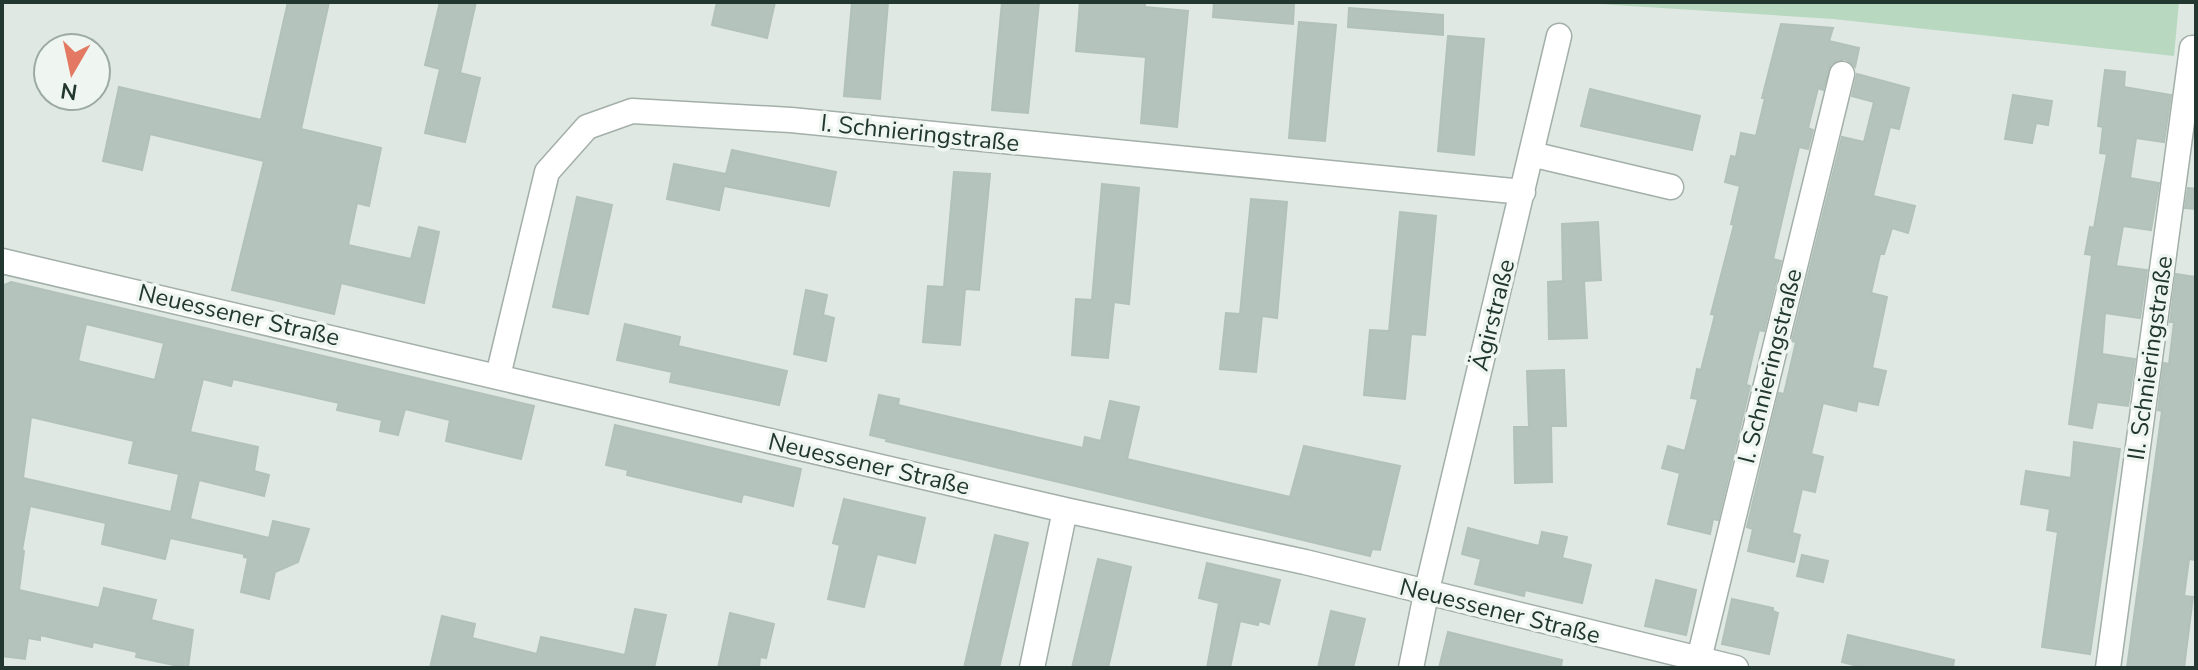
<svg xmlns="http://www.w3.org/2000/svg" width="2198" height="670" font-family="'Nunito Sans',sans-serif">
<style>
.green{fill:#b9d8c0}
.building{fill:#b4c3bc;stroke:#b2c1ba;stroke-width:2;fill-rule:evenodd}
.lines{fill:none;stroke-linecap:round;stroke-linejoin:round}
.street-casing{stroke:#a3afa9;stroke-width:27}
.street{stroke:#fff;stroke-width:24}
.labels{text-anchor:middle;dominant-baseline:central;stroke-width:7;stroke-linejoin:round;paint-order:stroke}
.street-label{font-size:24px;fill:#22372f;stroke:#eff6f2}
</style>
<rect width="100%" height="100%" fill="#dfe8e3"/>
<path class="green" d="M1567 2H2179L2174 56 1833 19Z"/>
<path class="building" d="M288 2H329L301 129 381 148 369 206 357 203 348 245 411 259 419 227 439 232 424 303 341 283 334 314 232 290 264 161 150 134 142 170 103 161 119 87 261 120Z
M440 2H476L460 73 480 78 465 142 425 133 440 69 425 65Z
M717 2H775L767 38 712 25Z
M852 2H888L880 99 844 96Z
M1002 2H1039L1028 113 992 110Z
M1080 2H1145V7L1188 11 1177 127 1141 123 1146 57 1076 51Z
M1214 2 1294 3 1293 24 1213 17Z
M1349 8 1443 15V35L1348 27Z
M1299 22 1336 25 1325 141 1289 138Z
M1781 24 1833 28 1829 41 1859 48 1855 67 1845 59 1831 64 1823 90 1818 88 1808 128 1813 130 1808 149 1799 147 1773 259 1781 261 1764 331 1759 330 1753 354 1746 385 1750 386 1718 520 1713 519 1710 534 1668 524 1680 473 1662 468 1668 446 1685 451 1698 399 1691 398 1697 369 1701 370 1715 315 1711 314 1734 225 1731 224 1740 186 1725 182 1731 156 1736 157 1741 133 1756 136 1765 98H1762Z
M1448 36 1484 39 1474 155 1438 151Z
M2105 70 2125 72 2124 87 2171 95 2164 142 2136 138 2130 178 2159 183 2151 230 2123 226 2116 266 2147 270 2140 318 2105 313 2102 354 2135 359 2128 406 2097 402 2092 428 2069 424 2092 255 2085 254 2090 227 2094 228 2107 154 2100 153 2103 127 2098 126Z
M1857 74 1909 88 1899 129 1890 127 1873 196 1915 206 1908 233 1892 228 1884 254H1880L1871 293 1887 297 1872 368 1886 371 1878 405 1858 401 1856 411 1823 403 1811 454 1823 457 1815 492 1802 489 1792 533 1800 535 1794 562 1748 551 1753 529 1747 527 1779 393 1784 394 1796 342 1792 341 1842 137 1864 142 1874 102 1852 96Z
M1590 89 1700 116 1692 150 1581 126Z
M2013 95 2052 101 2048 125 2036 123 2032 143 2005 139Z
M732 150 836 172 829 206 724 186 719 210 667 199 674 164 726 174Z
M954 172 990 174 979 290 965 289 960 345 923 342 928 286 944 287Z
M1102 184 1139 188 1129 304 1114 302 1108 358 1072 355 1076 299 1092 300Z
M2188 188 2196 189V209L2185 208Z
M577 197 612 205 588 314 553 307Z
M1251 199 1287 202 1277 318 1262 316 1256 372 1220 369 1226 313 1240 314Z
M1400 212 1436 216 1425 335 1411 334 1405 399 1364 395 1370 330 1389 331Z
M1598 222 1601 280 1584 281 1587 338 1549 339 1548 282 1563 281 1562 224Z
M2176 274 2196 277V560L2189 559 2184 596 2193 597 2184 668H2127L2162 411 2158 410 2164 363 2169 364 2174 322H2170Z
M11 282 534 406 521 459 446 441 450 420 405 409 398 435 380 431 382 420 337 410 339 403 233 379 231 386 203 379 190 432 258 447 254 471 269 475 264 496 199 480 190 519 269 538 273 521 309 529 298 562 275 572 269 599 241 592 248 558 244 557V554L170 538 165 559 102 544 106 523 30 506 22 550 24 551 19 590 99 608 104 588 156 600 151 620 193 630 188 668 136 657 137 652 93 642 92 647 40 635V640L28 638 25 659 2 656V286ZM86 324 164 343 155 380 78 361ZM31 417 134 441 129 463 179 474 171 512 23 478Z
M806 290 827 295 823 315 834 318 826 361 794 354Z
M625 324 680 337 678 346 787 371 779 405 670 382 672 372 617 360Z
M1564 370 1566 426H1551L1552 482 1515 483 1514 427H1529L1527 371Z
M879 395 899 399 898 405 1083 448 1085 437 1101 441 1110 401 1139 407 1127 459 1290 497 1304 446 1400 466 1380 550 1372 549 1370 556 886 441 887 439 870 435Z
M615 425 801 469 793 506 743 494 741 502 627 475 628 470 606 465Z
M2074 442 2120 449 2090 654 2042 647 2058 532 2047 530 2050 509 2021 504 2026 471 2071 478Z
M844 499 925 518 915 563 877 554 864 607 828 599 840 545 833 543Z
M1468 528 1539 546 1542 532 1567 537 1562 558 1591 565 1582 603 1525 590 1524 596 1475 584 1481 559 1462 554Z
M995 535 1028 543 1017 591 999 668H964Z
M1802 555 1828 561 1823 582 1797 576Z
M1098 559 1131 567 1112 651 1108 668H1072Z
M1207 563 1280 580 1269 624 1259 621 1258 625 1240 621 1230 668H1207L1219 603 1199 598Z
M1656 580 1696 590 1686 635 1645 626Z
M1732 599 1773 608V611L1778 613 1769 654 1722 644Z
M635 609 666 615 654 668H430L442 616 475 624 472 638 537 654 541 637 625 655Z
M1331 611 1365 619 1353 668H1318Z
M730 613 774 624 766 658 760 657 759 668H718Z
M1448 632 1562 660 1561 668H1439Z
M1848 635 1954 660 1953 668H1866L1842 662Z"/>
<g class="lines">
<defs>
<path id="street" d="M1531 154 1671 187
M2 261 1065 510 1305 562 1736 668
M498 376 547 172 587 127 632 111 791 120 1523 192
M1699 659 1842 74
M1032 668 1065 510
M1411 668 1426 594 1559 36
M2108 668 2192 48"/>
</defs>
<use href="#street" class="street-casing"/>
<use href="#street" class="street"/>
</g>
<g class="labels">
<g class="street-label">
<text transform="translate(920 133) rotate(6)">I. Schnieringstraße</text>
<text transform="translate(239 315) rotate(13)">Neuessener Straße</text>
<text transform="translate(1493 315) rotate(-76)">Ägirstraße</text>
<text transform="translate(2150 358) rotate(-82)">II. Schnieringstraße</text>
<text transform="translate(1770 366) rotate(-76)">I. Schnieringstraße</text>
<text transform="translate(869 464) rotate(13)">Neuessener Straße</text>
<text transform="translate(1500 611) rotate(14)">Neuessener Straße</text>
</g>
</g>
<rect width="2198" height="670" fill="none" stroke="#22372f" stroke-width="8"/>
<g transform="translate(72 72) rotate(189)"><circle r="38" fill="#eff6f2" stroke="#9daaa4" stroke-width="2"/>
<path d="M0-6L14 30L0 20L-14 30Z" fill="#e37962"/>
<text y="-12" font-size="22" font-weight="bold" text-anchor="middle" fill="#22372f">N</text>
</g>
</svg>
